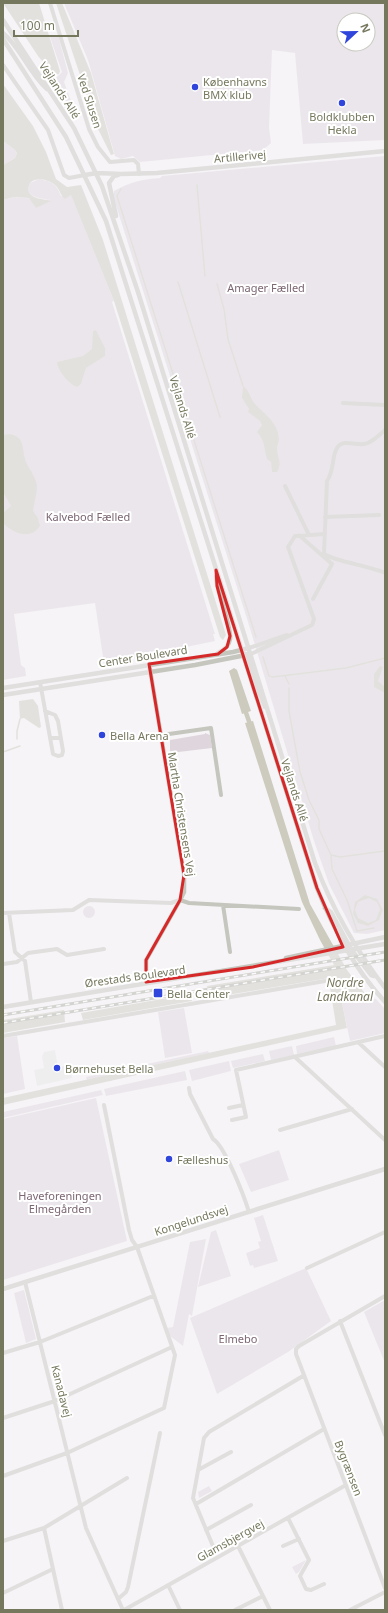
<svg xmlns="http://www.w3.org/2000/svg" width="388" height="1613" font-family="'Noto Sans',sans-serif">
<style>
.built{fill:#e6e6e5}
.green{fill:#ded6dc;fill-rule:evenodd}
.water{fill:#cccbbe;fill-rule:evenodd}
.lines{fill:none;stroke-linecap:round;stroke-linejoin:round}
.stream{stroke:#cccbbe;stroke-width:1.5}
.canal{stroke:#cccbbe;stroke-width:4.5}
.minor{stroke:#c5c6be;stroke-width:4}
.tertiary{stroke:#c5c6be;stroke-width:4.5}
.rail-casing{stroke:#a9ab9e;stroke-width:3}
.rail{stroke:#fff;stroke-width:1.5;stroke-dasharray:4.5;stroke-linecap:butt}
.marked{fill:none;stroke:#d62828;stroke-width:3;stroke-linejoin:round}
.poi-dot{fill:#3045db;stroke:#fff;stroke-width:1.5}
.labels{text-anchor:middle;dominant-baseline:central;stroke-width:4;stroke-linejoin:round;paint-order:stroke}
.poi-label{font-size:11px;fill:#76785e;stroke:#fff;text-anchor:start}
.street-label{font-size:11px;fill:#76785e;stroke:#fff}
.park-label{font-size:11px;fill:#7b6672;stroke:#fff}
.water-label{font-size:12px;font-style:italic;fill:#79775e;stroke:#fff}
</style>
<rect width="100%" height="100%" fill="#f6f4f7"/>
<path class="built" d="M55 1050 58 1067 70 1065 72 1078 37 1086 34 1070 44 1068 42 1057 44 1052Z"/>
<path class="green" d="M64 3H385V140L303 144 295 53 272 50 269 128 271 143 263 150 140 162 133 156 121 159 115 156 88 60ZM344 20H368V44H344Z
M58 35 68 73 64 82 78 120 42 65 56 78 62 72 50 37Z
M3 141 15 150 17 153 15 158 3 165Z
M385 156V930L367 934 354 933 329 884 314 841 248 622 113 196 114 191C130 182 143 179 160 178L162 176Z
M39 179C52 182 56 183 61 196L71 194 114 301 112 302 215 634H213L215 641 104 664 95 603 14 614 21 665 25 668 26 676 3 680V200L14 197 50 200C41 198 23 198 30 183Z
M205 733 210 735 212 748 170 753V740L205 734Z
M83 912a6 6 0 1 1 12 0a6 6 0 1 1-12 0Z
M367 996 376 999 385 1009V1033L350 1041 342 1003Z
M184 1008 192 1053 165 1058 158 1012Z
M17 1036 25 1089 3 1094V1038Z
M334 1037 336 1046 297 1054 296 1046Z
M292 1046 294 1055 271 1060 269 1051Z
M208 1051 209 1053 87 1080 86 1077Z
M263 1054 265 1061 233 1068 231 1061Z
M229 1061 231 1071 192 1081 189 1070Z
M185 1071 187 1080 106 1096 104 1089Z
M101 1090 103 1095 3 1118V1112Z
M96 1098 127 1241 3 1280V1119Z
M279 1150 289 1180 251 1192 239 1164Z
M263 1215 278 1261 254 1268 253 1265 250 1266 246 1253 260 1248 258 1242 261 1241 254 1218Z
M216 1230 231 1276 198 1287 211 1232Z
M206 1239 192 1316 189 1314 183 1346 170 1336 167 1328 173 1327 190 1242Z
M306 1268 331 1321 288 1352 217 1394 190 1318Z
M24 1290 36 1339 26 1343 14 1293Z
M385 1300V1363L364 1312Z
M209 1486 212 1491 199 1498 198 1492Z
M306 1560 299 1572 296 1574 292 1567Z"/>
<path class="water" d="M3 3H39L60 71 59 74 54 75 38 56Z
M56 3H62L91 73 114 154 111 155 98 129Z
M3 84 33 126 46 152 56 179 67 187 81 185 103 240 226 635 223 640 220 637 114 301 71 195 65 199C60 195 60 190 56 186 50 180 37 176 30 183 23 198 41 199 51 201L36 208 29 198 14 197 3 200V165L15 158 17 153 15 150 3 141Z
M96 330 105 348V356L86 368 81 384 77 387C69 384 57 370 57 362L83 356 92 349 93 331Z
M243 386C250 391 250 398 255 404 265 415 278 422 279 439 279 442 277 445 277 448 277 458 283 463 277 472H272L271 462 267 459C264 448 265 441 257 432L262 425 260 421 248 412 249 409 242 398Z
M10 434C27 437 21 453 27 464 31 472 36 477 37 486 37 495 34 503 33 511L38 518 40 526C30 541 13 533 3 523V513L11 506 3 492V435Z
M380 666 383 667 378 681 385 687V693L374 687V674Z
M234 668 237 670 251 711 242 714 229 671Z
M33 699 38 706 41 727 39 728 24 718 20 719 19 701Z
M253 721 310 904 347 970 367 996 342 1003 347 1028 3 1105V1098L336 1025 329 981 337 979 336 977 209 998 207 986 334 965 320 940 302 902 245 723Z
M365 895 377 899 383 910 379 920 368 926 358 923 353 914 355 902ZM369 898 377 902 380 909 376 920 368 923 358 918 355 910 358 902Z
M191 994 192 1001 83 1020 81 1013Z
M64 1010 65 1022 3 1033V1020Z"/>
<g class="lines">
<path class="stream" d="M197 185 205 276
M121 189 117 196 256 637
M178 282 220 417
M217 284 224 309 228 339 243 386
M263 657 269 676 273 677 346 668 385 658
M285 676 289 684
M289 688V711L300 772 309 800 319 820V829L331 855 340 857 385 851
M17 739V731L20 719
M3 752 20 746
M331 855 332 869 347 900 357 931 374 928"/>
<path class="canal" d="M244 707 251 727"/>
<path class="minor" d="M50 3 89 129 98 147 110 162 134 160 138 164 139 174
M3 65 48 130 64 175 69 178 85 175
M343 403 385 405
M385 430C379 435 372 443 364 444 355 446 343 438 337 448 331 458 335 469 327 481L324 553C328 560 374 567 385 573
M285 486 309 535
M325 517 379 515
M300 536 332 564 313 599
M249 648 287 635
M251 654 312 625 314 619 288 547 295 536 325 534
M40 682 53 754 58 756 62 755 63 751 58 721 55 715 45 711
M162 735 211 728 221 795
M50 738H61
M223 905 230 952
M3 913 73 910 89 900 171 903 180 900 189 903 299 909
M9 913 15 952 25 961 31 1002
M3 964 17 962 28 953 57 949 67 955 104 949
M3 1036 325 981
M359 1043 385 1067
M296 1058 385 1140
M189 1088 190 1094 213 1139C225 1146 244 1196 249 1212
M229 1108 243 1105
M232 1120 246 1117 236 1070 385 1036
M280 1130 352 1109
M307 1268 385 1232
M25 1282 86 1528 123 1610
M385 1296 299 1346 296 1349V1354L385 1588
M340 1321 385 1435
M3 1353 40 1342 153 1296
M3 1418 55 1401 172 1347
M198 1470 231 1452
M3 1476 67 1453 164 1408 175 1355 137 1247 132 1240 129 1230 104 1105
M196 1504 324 1429
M288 1518 309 1560 300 1576 306 1589 311 1590 324 1584
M44 1528 62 1610
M206 1530 251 1505
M3 1541 44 1528 127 1478
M238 1546 270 1610
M283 1546 299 1539
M215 1551 193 1498 204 1438 209 1432 303 1376
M168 1585 180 1610
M3 1593 53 1569
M118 1599 126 1592 128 1587 160 1433
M124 1610 346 1485
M235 1610 263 1596
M350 1610 385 1592"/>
<path class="tertiary" d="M3 20 74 128 102 186 138 292 315 863C332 908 356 950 385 988
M3 33C21 48 29 73 47 89
M3 39 66 137 106 221 317 888C334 930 354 968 385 1002
M85 175 97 173 121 174 157 173 385 151
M116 216 109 183 114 176 118 175
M216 577C217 594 232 628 230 639 229 646 224 650 218 653
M246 654 265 707
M3 688 233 652 249 648
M3 695 195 665 251 654
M325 908 331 912 350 947
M351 949 371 975 374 976
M286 958 385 937
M146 982V960L180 900 184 892V875L149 664
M3 1007 385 944
M3 1289 385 1169"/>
<defs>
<path id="rail" d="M3 1015 385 952
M3 1023 385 960"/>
</defs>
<use href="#rail" class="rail-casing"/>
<use href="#rail" class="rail"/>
</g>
<path d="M0 0H388V1613H0ZM216 570 317 888 343 947 253 967 146 982V960L180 900 184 875 149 664 218 654 227 647 230 636 217 586Z" fill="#f6f4f7" fill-opacity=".55" fill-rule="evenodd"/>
<path class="marked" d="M216 570 317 888 343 947 253 967 146 982V960L180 900 184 875 149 664 218 654 227 647 230 636 217 586Z"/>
<g class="poi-dot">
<circle cx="195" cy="87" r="4"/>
<circle cx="342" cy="103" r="4"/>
<circle cx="102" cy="735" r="4"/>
<rect x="153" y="988" width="10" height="10" rx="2"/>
<circle cx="57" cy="1068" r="4"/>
<circle cx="169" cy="1159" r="4"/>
</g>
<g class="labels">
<g class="poi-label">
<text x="203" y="81">Københavns<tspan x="203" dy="13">BMX klub</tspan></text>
<text x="342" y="116" text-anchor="middle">Boldklubben<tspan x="342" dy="13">Hekla</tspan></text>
<text x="110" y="735">Bella Arena</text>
<text x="167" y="993">Bella Center</text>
<text x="65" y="1068">Børnehuset Bella</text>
<text x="177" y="1159">Fælleshus</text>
</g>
<g class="street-label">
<text transform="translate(60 90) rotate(57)">Vejlands Allé</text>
<text transform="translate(90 101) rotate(72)">Ved Slusen</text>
<text transform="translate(240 156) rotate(-5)">Artillerivej</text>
<text transform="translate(183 407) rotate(73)">Vejlands Allé</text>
<text transform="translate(143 656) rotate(-9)">Center Boulevard</text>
<text transform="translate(295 790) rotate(72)">Vejlands Allé</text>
<text transform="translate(182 814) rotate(81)">Martha Christensens Vej</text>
<text transform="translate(135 976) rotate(-8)">Ørestads Boulevard</text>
<text transform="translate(191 1220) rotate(-18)">Kongelundsvej</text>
<text transform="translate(62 1391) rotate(76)">Kanadavej</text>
<text transform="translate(349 1468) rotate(69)">Bygrænsen</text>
<text transform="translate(230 1540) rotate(-29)">Glamsbjergvej</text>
</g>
<g class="park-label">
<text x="266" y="287">Amager Fælled</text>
<text x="88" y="516">Kalvebod Fælled</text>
<text x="60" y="1195">Haveforeningen<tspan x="60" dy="13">Elmegården</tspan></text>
<text x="238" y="1338">Elmebo</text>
</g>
<g class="water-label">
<text x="345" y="982">Nordre<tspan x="345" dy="14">Landkanal</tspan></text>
</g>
</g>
<rect width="388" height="1613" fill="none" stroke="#76785e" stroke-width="8"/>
<g transform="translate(356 32) rotate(68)"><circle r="19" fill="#ffffff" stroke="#c8c9bf"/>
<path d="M0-3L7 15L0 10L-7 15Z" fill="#3045db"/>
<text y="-6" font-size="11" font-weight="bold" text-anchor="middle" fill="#76785e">N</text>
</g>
<path d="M14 30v6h64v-6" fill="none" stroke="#76785e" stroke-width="2"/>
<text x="20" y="30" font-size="12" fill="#76785e" stroke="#ffffff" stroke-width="3" paint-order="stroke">100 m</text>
</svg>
